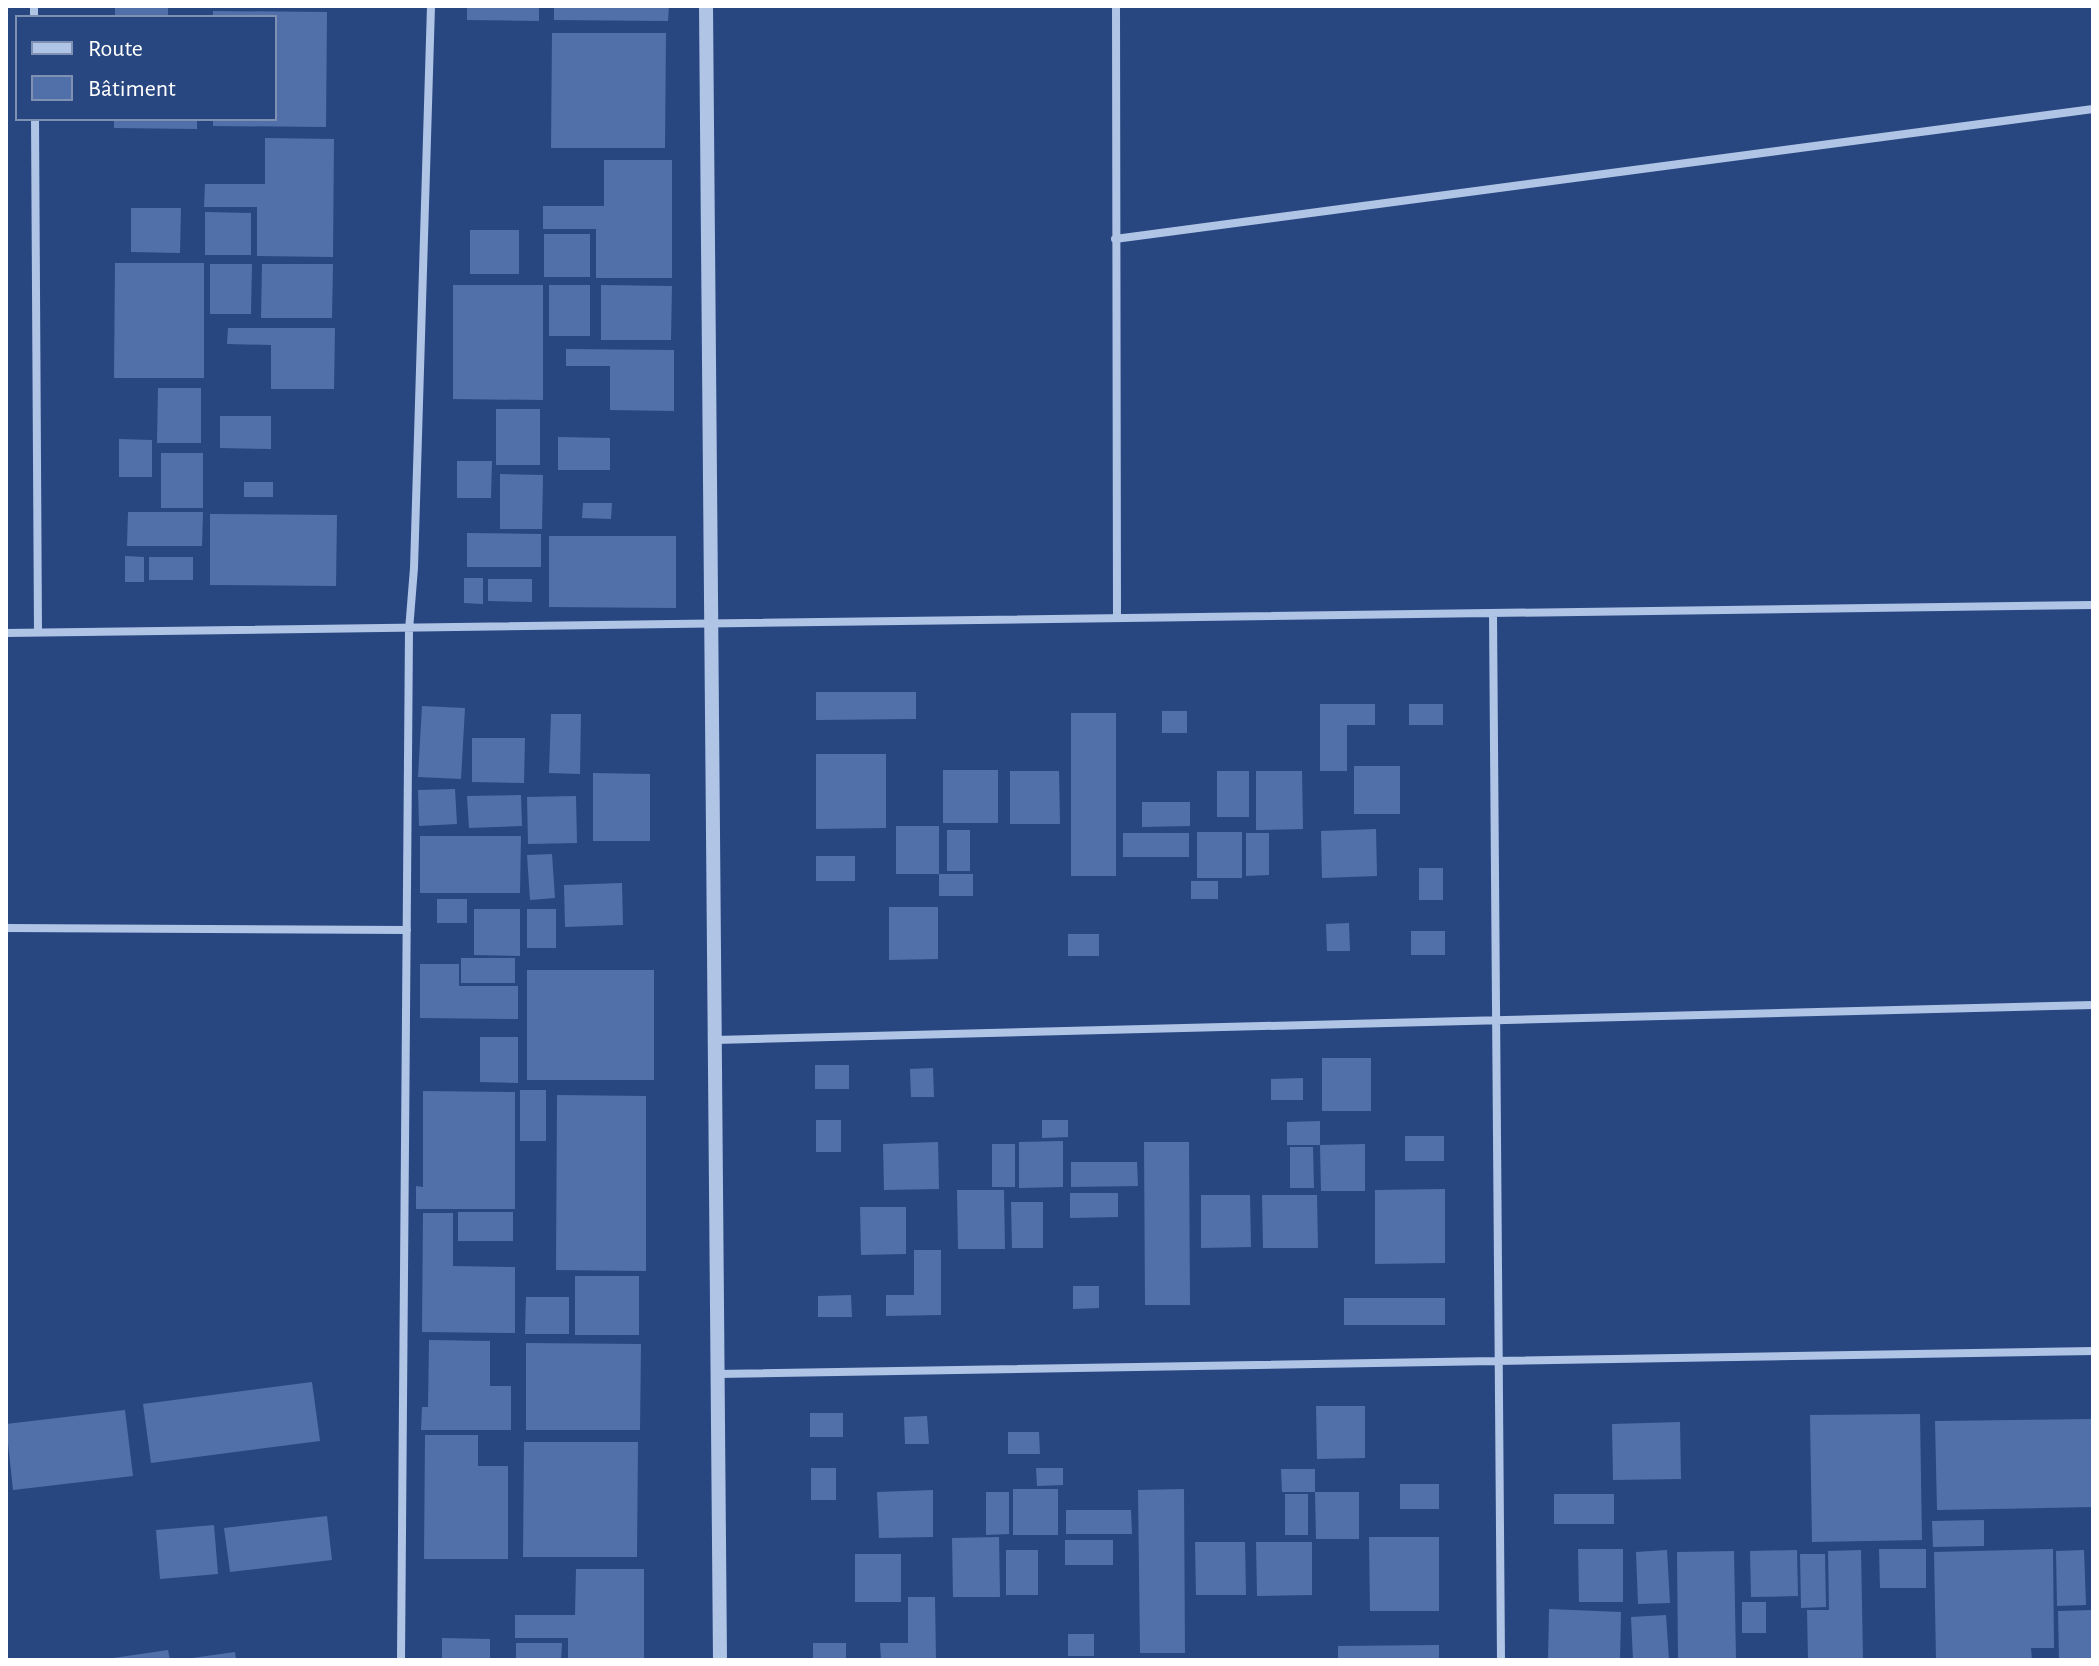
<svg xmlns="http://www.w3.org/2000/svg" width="2099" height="1666" font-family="'Alegreya Sans',sans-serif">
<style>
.building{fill:#5170a9}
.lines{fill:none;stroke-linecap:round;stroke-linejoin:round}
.minor{stroke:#b0c4e6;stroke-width:8}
.tertiary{stroke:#b0c4e6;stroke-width:14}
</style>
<rect width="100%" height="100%" fill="#284781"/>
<path class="building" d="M115 6H168V18H115Z
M467 6H539V21L467 20Z
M554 6H669L668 21 554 20Z
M213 11 327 12 326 127 213 126V118H274V18H213Z
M552 33H666L665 148H551Z
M114 118H197V129L114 128Z
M265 138 334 139 333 257 257 256V207H204L205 184H265Z
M604 160H672V278H596V229H543V206H604Z
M131 208H181L180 253 131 252Z
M205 212 251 213V255H205Z
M470 230H519V274H470Z
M544 234H590V277H544Z
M115 263H204V378H114Z
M210 264H252L251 314H210Z
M262 264H333L332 318H261Z
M453 285H543V400L453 399Z
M549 285H590V336H549Z
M601 285 672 286 671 340H601Z
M228 328H335L334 389H271V345L227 344Z
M566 349 674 350V411L610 410V366H566Z
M158 388H201V443H157Z
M496 409H540V465H496Z
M220 416H271V449L220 448Z
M558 437 610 438V470H558Z
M119 439 152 440V477H119Z
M161 453H203V508H161Z
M457 461H492L491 498H457Z
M500 474 543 475 542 529H500Z
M244 482H273V497H244Z
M583 503H612L611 519 582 518Z
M128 512H203L202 546H127Z
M210 514 337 515 336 586 210 585Z
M467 533 541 534V567H467Z
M549 536H676V608L549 607Z
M125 556 144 557V582H125Z
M149 557H193V580H149Z
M464 578H483V604L464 603Z
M488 579H532V602L488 601Z
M816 692H916V719L816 720Z
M1320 704H1375V725H1347V771H1320Z
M1409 704H1443V725H1409Z
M422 706 465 708 461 779 418 777Z
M1162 711H1187V733H1162Z
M1071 713H1116V876H1071Z
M551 714H581L580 774 549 773Z
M472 738H525L524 783 472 782Z
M816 754H886V828L816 829Z
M1354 766H1400V814H1354Z
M943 770H998V823H943Z
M1010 771H1059L1060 824H1010Z
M1217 771H1249V817H1217Z
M1256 771H1302L1303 829 1256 830Z
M593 773 650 774V841H593Z
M455 789 457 824 419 826 418 790Z
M521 795 522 826 469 828 467 796Z
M576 796 577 843 528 844 527 797Z
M1142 802H1190V826L1142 827Z
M896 826H939V874H896Z
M1376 829 1377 876 1322 878 1321 831Z
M947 830H970V871H947Z
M1197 832H1242V878H1197Z
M1123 833H1189V857H1123Z
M1246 833H1269V875L1246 876Z
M420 836H521L520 893H420Z
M552 854 555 898 530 900 527 855Z
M816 856H855V881H816Z
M1419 868H1443V900H1419Z
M939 874H973V896H939Z
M1191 881H1218V899H1191Z
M622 883 623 925 565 927 564 885Z
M437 899H467V923H437Z
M889 907H938V959L889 960Z
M474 909H520V956L474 955Z
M527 909H556V948H527Z
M1349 923 1350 951H1327L1326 924Z
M1411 931H1445V955H1411Z
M1068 934H1099V956H1068Z
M461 958H515V983H461Z
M420 964H459V986H518V1019L420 1018Z
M527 970H654V1080H527Z
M480 1037H518V1083L480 1082Z
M1322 1058H1371V1111H1322Z
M815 1065H849V1089H815Z
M933 1068 934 1097H911L910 1069Z
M1303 1078V1100H1271V1079Z
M520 1090H546V1141H520Z
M423 1091 515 1092V1209H416V1186L423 1187Z
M557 1095 646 1096V1271L556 1270Z
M816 1120H841V1152H816Z
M1042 1120H1068V1137L1042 1138Z
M1320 1121V1145H1287V1122Z
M1405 1136H1444V1161H1405Z
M1063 1141V1187L1019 1188V1142Z
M938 1142 939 1189 884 1190 883 1144Z
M1144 1142H1189L1190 1305H1145Z
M992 1144H1015V1187H992Z
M1365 1144V1191H1321L1320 1145Z
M1290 1147H1313L1314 1188H1290Z
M1071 1162H1137L1138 1186 1071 1187Z
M1445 1189V1263L1375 1264V1190Z
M957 1190H1004L1005 1249H958Z
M1070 1193H1118V1217L1070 1218Z
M1201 1195H1250L1251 1247 1201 1248Z
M1262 1195H1317L1318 1248H1263Z
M1011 1202H1043V1248H1012Z
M860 1207H906V1254L861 1255Z
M458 1212H513V1241H458Z
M423 1213H453V1266L515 1267V1333L422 1332Z
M914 1250H941V1315L886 1316V1295H914Z
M575 1276H639V1335H575Z
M1073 1286H1099V1308L1073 1309Z
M851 1295 852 1317H818V1296Z
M526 1297H569V1334H525Z
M1344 1298H1445V1325H1344Z
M429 1340 490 1341V1386H511V1430H421L422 1407H428Z
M526 1343 641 1344 640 1430H526Z
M312 1382 320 1441 151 1463 143 1404Z
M1316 1406H1365V1458L1317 1459Z
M125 1410 133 1476 13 1490 6 1424Z
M810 1413H843V1437H810Z
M1920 1414 1922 1540 1812 1542 1810 1415Z
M927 1416 929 1444H905L904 1417Z
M2093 1419V1507L1937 1510 1935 1421Z
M1680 1422 1681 1479 1613 1480 1612 1424Z
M1008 1432H1039L1040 1454H1008Z
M425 1435H478V1466H508V1559H424Z
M524 1442H638L637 1557H523Z
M811 1468H836V1500H811Z
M1036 1468H1063V1485L1037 1486Z
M1281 1469H1315V1492H1359V1539H1316L1315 1492H1282Z
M1400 1484H1439V1509H1400Z
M1013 1489H1058V1535H1013Z
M1184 1489 1185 1653H1140L1138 1490Z
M933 1490V1537L879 1538 877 1492Z
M986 1492H1009V1534L986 1535Z
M1285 1494H1308V1535H1285Z
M1554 1494H1614V1524H1554Z
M1066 1510H1131L1132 1534H1066Z
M327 1516 332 1560 230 1572 224 1528Z
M1984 1520V1546L1933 1547 1932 1521Z
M214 1525 218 1574 160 1579 156 1530Z
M999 1537 1000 1597H953L952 1538Z
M1369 1537H1439V1611H1370Z
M1065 1540H1113V1565H1065Z
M1195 1542H1245L1246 1595H1196Z
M1256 1542H1312V1595L1257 1596Z
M1578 1549H1623V1602H1579Z
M1879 1549H1926V1588H1880Z
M2053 1549 2054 1648H2031L2032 1660H1936L1934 1552Z
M1006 1550H1038V1595H1006Z
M1667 1550 1670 1603 1638 1604 1636 1552Z
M1797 1550 1798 1596 1751 1597 1750 1551Z
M1861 1550 1863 1660H1808L1807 1610H1829L1828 1551Z
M2084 1550 2086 1605 2057 1606 2056 1551Z
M1734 1551 1736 1660H1678L1677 1552Z
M855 1554H901V1602H855Z
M1800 1554H1825L1826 1607 1801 1608Z
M576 1569H644V1660H568V1638H515V1615H575Z
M908 1597H935L936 1660H881L880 1643H908Z
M1742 1602H1766V1633H1742Z
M1549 1609 1621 1612 1620 1660H1548Z
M2093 1610V1660H2059L2058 1611Z
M1666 1615 1669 1660H1633L1631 1617Z
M1068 1634H1094V1656H1068Z
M442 1638 490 1639V1660H442Z
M516 1643H562L561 1660H516Z
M813 1643H846V1660H813Z
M1439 1645V1660H1338V1646Z
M168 1650 170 1660H113V1658Z
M235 1652 236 1660H192V1658Z"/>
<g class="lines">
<path class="minor" d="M34 6V18
M1116 6 1117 618
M35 118 38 632
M1115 239 2093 109
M1493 613 1501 1660
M6 633 2093 605
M6 928 407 930
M715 1040 2093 1005
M717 1374 2093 1351
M401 1660 409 630 414 568 431 6"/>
<path class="tertiary" d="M706 6 720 1660"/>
</g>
<rect width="2099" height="1666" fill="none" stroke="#ffffff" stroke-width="16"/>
<rect x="16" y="16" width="260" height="104" fill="#284781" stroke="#7e91b3" stroke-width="2"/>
<rect x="32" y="42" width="40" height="12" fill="#b0c4e6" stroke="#7e91b3" stroke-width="2"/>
<text x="88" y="56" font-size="24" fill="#ffffff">Route</text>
<rect x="32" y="76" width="40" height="24" fill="#5170a9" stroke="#7e91b3" stroke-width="2"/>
<text x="88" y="96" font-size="24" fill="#ffffff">Bâtiment</text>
</svg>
